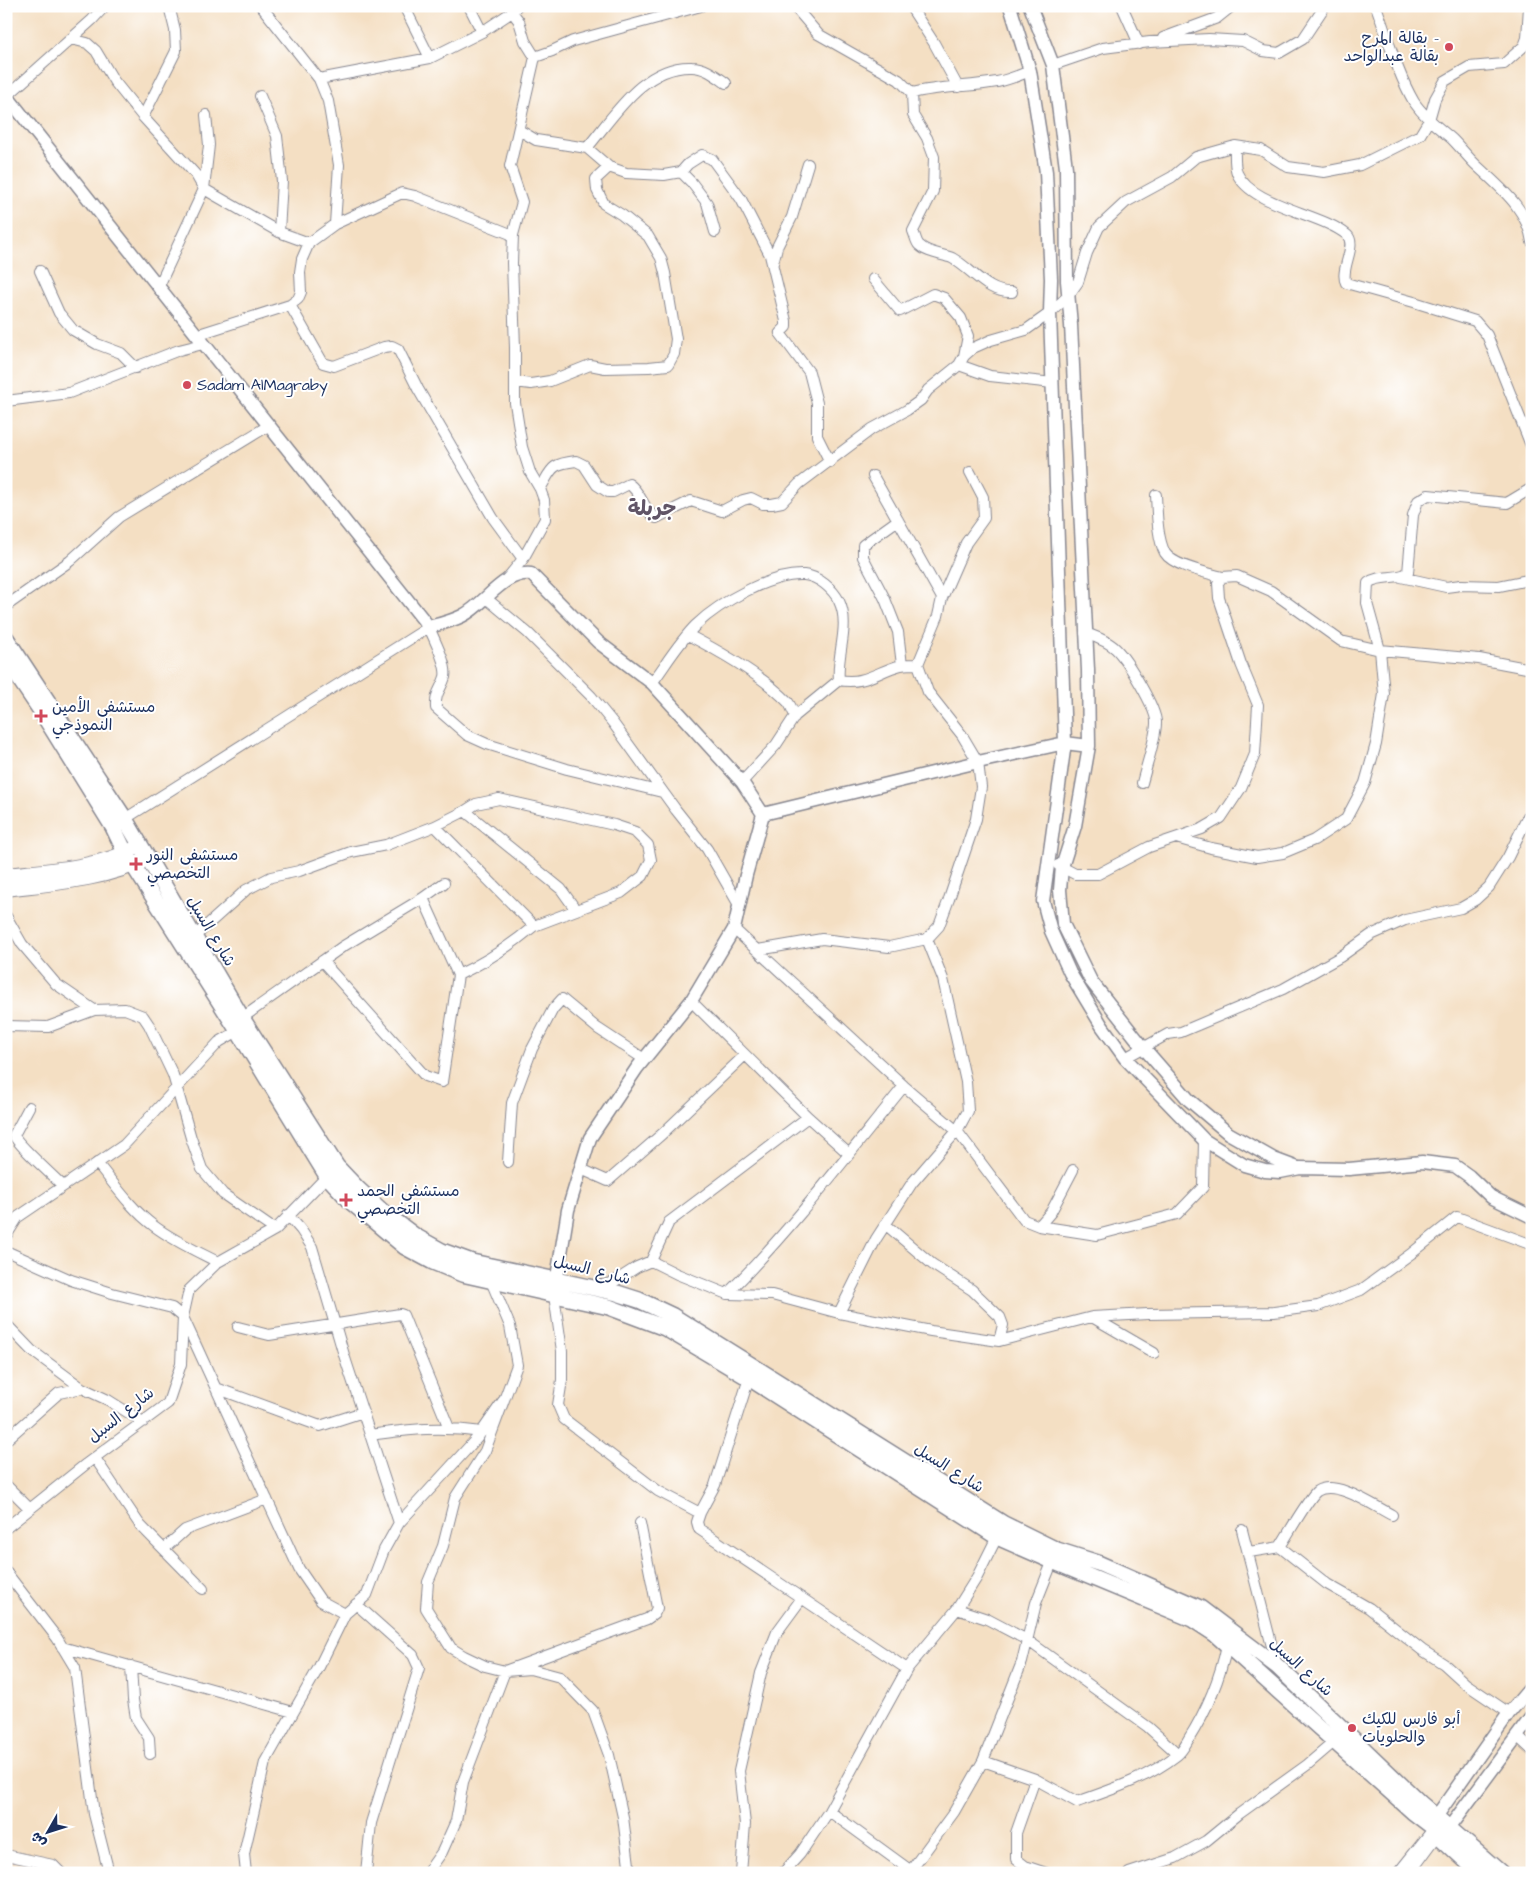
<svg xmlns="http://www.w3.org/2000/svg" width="1538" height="1879" font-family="'Architects Daughter','Playpen Sans Arabic',sans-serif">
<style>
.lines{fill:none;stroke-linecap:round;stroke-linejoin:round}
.minor-casing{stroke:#888790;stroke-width:12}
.tertiary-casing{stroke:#888790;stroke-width:15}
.secondary-casing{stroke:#888790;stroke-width:16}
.primary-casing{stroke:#888790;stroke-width:18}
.minor{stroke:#fff;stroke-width:10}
.tertiary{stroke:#fff;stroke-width:12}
.secondary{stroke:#fff;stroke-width:14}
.primary{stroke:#fff;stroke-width:15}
.poi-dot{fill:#d1495b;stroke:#fff;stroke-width:2}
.labels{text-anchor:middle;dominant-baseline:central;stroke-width:4;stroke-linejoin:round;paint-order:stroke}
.poi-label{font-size:16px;fill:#1b2f5e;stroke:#fff;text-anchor:start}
.street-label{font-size:16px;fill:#1b2f5e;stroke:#fff}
.district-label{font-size:21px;font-weight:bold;fill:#615567;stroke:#fff}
</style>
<rect width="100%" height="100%" fill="#fff"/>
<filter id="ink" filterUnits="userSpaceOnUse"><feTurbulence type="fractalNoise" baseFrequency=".02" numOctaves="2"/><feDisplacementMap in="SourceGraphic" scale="10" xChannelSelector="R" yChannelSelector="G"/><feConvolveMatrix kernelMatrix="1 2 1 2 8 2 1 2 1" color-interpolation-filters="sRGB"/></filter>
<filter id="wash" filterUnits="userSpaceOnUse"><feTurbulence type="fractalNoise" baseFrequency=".0096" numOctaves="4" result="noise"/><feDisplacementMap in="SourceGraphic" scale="20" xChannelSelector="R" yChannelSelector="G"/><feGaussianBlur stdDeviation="1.12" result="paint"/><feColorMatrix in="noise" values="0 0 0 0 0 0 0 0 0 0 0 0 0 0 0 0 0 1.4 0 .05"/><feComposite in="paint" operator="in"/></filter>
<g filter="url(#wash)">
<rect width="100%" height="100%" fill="#f4dfc3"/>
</g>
<g filter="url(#ink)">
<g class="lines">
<defs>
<path id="minor" d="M261 6 319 79 328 101 339 165 335 224
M404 6 430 58
M469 6 482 32
M794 6 818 34 899 80 912 93C940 86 969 87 997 82 1008 80 1020 75 1030 71
M910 6 934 43 958 87
M1122 6 1139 44
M1376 6C1387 36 1398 75 1414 102 1424 117 1439 128 1452 139 1460 147 1467 156 1475 164 1499 187 1527 207 1532 242
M512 12 519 21 525 41 535 57
M1163 38 1217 18 1232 6
M71 39 87 43 96 51 114 81 143 117 196 175 204 189 158 288
M1053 65 1103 48 1150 42 1209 39 1243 41 1263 51 1279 53 1303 39 1325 6
M319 79 430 58 482 32 512 12 517 6
M912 93 913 115 927 138 934 157 933 191 913 231C915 235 916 242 919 245 927 253 941 254 952 258 972 269 988 294 1012 292
M7 96 92 20 105 6
M260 96 277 136 282 181 279 232
M206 115 209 145 204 189 279 232 309 243
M143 117 176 51 175 30 170 10
M519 130 536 140 587 148 609 167 626 173 664 175 681 172 688 164 702 155 712 159 731 185 741 199 770 255 786 321V327L780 333 809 372 817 403V436L830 462
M1235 146C1235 154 1234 165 1237 173 1251 206 1321 213 1347 235 1358 245 1339 270 1346 283L1414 302 1475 321 1487 335 1532 448
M587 148C614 116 644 65 692 67 705 67 716 76 726 83
M681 172 692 183 707 203 715 232
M773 263 777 247 792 217 808 164
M40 271 59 313 73 330 97 344 121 353 136 368
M873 279 900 311 933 294 944 298 961 318 968 336 964 356
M290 305 323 363 334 366 384 347 392 346 398 349 418 389 493 518 523 559
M196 335 290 305 298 299 301 292 300 272 302 259 309 243 335 224 402 193 415 196 513 235
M959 365 990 376 1053 383
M515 382 531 384 550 381 590 365 605 368 649 367 668 365 674 354 676 339 665 273 661 258 648 236 622 215 604 204 597 190 596 179 609 167
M6 401 69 393 179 350 203 344
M873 476 942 598
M540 489C552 469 550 464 576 461L584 465 597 485 608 492H613L629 484C642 493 643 510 656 518L691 501 722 511 743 500 751 498 763 504H772L782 502 799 484 872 429 907 410 921 400 928 390 959 365 964 356 973 348 991 340 1026 330 1050 313 1068 296 1078 282 1087 253 1099 227 1126 202 1172 177 1196 157 1235 146 1261 150 1288 167 1324 172 1360 165 1420 135 1429 120 1435 99 1445 81 1469 67 1504 64 1524 46 1527 38 1529 6
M1156 495C1157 512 1157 538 1165 553 1173 566 1208 573 1222 577
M898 520 863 545V557L885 599 898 632 902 665
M1401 577 1446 587 1461 585 1499 586 1528 580
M505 581 523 559 545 519 544 500 540 489 530 472 522 447 515 403V348L512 263 513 235 522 202 510 166 535 57 552 51 573 41 701 6
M486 598 528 633 591 696 613 723 676 810 707 849 739 905
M6 606 70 561 119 517 268 426
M1085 633C1096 637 1108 641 1116 649 1127 660 1157 709 1156 723 1156 738 1146 767 1142 783
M688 635C719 651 764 677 788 702 791 706 793 711 795 716
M839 680C865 685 878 671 901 665 907 664 913 664 918 664
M652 683C666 664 679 642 696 625 719 603 771 573 804 575 818 576 833 589 839 601 851 626 836 654 839 680L795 716 776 745 742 782
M465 811 561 889 576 910
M120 822 429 627C434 640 448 665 445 677 441 690 435 692 436 708L467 735 487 744 567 769 662 792
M1176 838 1211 848 1257 857 1283 853 1314 840 1346 819 1365 783 1376 744 1384 694 1380 650 1367 603 1368 583C1380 574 1395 580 1408 573L1413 515 1418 501 1428 495 1507 503 1532 488
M1058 865 1075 874H1098L1149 847 1202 829 1221 818 1241 788 1255 754 1258 705 1241 664 1219 598 1218 583 1222 577 1237 576 1271 591 1341 641 1380 650 1479 659 1532 669
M423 898 458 975C486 962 510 946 534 926L435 826
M6 916 22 944 56 984 94 1010 125 1009 143 1016 149 1025 173 1075 191 1138 202 1169 223 1194 275 1230
M734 929 904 1086 957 1131 1024 1220 1039 1226 1097 1235 1177 1214 1203 1187 1204 1140
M195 936 246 890 271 877 299 871 351 852 386 845 435 826 465 811 476 804 499 799 614 825 635 832 648 845 651 860 643 876 621 893 534 926
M758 950 822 939 889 947 927 939
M322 961 425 1076 442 1082 458 975
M242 1018 342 947 423 898 444 883
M6 1026 48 1027 94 1010
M1125 1058 1168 1034 1181 1032 1283 989 1340 957 1371 935 1405 920 1461 908 1475 900 1489 887 1508 857 1532 808
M29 1107 14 1135C16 1143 54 1177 63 1186
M808 1117 849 1154
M508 1162 512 1103 532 1049 553 1009 562 999 597 1028 644 1059
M97 1163C115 1185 131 1209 154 1226 174 1241 196 1251 218 1262
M581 1169 608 1181 662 1134 745 1055
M288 1215 301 1230 312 1247 344 1355 399 1523
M885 1224 932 1264 972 1290 1000 1317 1003 1325 999 1341
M1039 1226 1051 1212 1073 1170
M6 1236 18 1217 124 1145 219 1042 238 1031
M6 1251 71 1280 112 1293 172 1308 183 1317 299 1569 321 1601 345 1614 367 1595 384 1550 399 1523 478 1437 503 1401
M651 1261 669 1222 808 1117 691 1001
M491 1281 510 1326 517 1365 485 1451 455 1498 443 1546 428 1582 426 1608 451 1648 464 1656 485 1666 505 1671 530 1669 560 1677 593 1711 609 1755 623 1817 630 1873
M597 1286 612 1283 637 1267 651 1261 677 1274 727 1294 772 1295 839 1313 931 1331 999 1341 1092 1317 1148 1314 1274 1312 1318 1306 1361 1290 1412 1253 1457 1217 1527 1243H1532
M727 1294C791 1230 847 1156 904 1086
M554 1295 562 1351V1380L558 1405 564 1419 658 1491 700 1513
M839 1313 876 1239 912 1183 957 1131 968 1111 966 1082 943 979 927 939 939 926 949 899 976 819 981 787 978 762 962 735 928 692 918 664 938 616 942 598 966 543 984 518 983 497 970 472
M1092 1317 1154 1353
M6 1324 31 1350 82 1388
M238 1327 269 1335 400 1314 403 1315 449 1428
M749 1378 715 1485 700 1513 697 1522 699 1529 907 1669 957 1609 977 1577 999 1533
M216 1388 320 1426 363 1412
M370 1435C411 1429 441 1426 482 1432
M6 1440 59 1393 82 1388 108 1400 143 1422
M95 1458 140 1525 203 1589
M6 1485 30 1509
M6 1528 86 1464 168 1403 181 1364 183 1317 189 1290 218 1262 275 1230 331 1172
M1242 1530 1277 1666
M1280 1547 1327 1584 1369 1608 1422 1650 1444 1664 1466 1684 1509 1713
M164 1549 185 1530 267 1499
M1249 1552 1280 1547C1286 1537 1310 1496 1317 1491 1336 1479 1374 1506 1392 1515
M6 1572 57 1638 75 1668 94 1814 109 1873
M356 1604 413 1655 419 1668 371 1823 366 1873
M957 1609 987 1619 1027 1640 1148 1727 1178 1754
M62 1647 293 1712
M131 1666 133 1700 136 1718 149 1738 150 1754
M1517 1736 1532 1750
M983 1761 1035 1779 1077 1802C1111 1790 1148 1778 1177 1755 1182 1751 1185 1745 1188 1740 1207 1710 1220 1679 1227 1645
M1035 1779 1016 1833V1859L1025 1866 1046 1873
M829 1811 914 1873
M6 1855 53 1865 61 1873
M246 1873 244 1854 265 1762 319 1667 345 1614
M427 1873 442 1852 456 1821 463 1782 505 1671 647 1619 654 1614 657 1608 640 1523
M741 1873 745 1824 739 1771 761 1673 777 1632 802 1598
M783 1873 800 1854 829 1811 907 1669
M909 1873 954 1812 983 1761 1022 1662 1036 1603 1055 1555
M1129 1873 1175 1858 1206 1841 1239 1814 1307 1765 1334 1742
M1398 1873 1434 1828
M1410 1873 1438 1835"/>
<path id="tertiary" d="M1010 6 1030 71 1046 172 1051 279 1050 313 1065 743 1043 901 1051 931 1070 973 1102 1026 1125 1058 1204 1140 1244 1165 1265 1171 1280 1172 1300 1168 1349 1169 1422 1162 1455 1166 1469 1176 1491 1197 1532 1217
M1030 6 1053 65 1066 168 1067 281 1071 325 1088 670 1089 746 1075 826 1062 867 1060 890 1063 924 1091 981 1143 1047 1189 1100 1228 1133 1274 1159 1298 1168
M6 95 429 627C440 624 452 621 462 616 485 605 503 571 531 574L598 642 652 683 742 782 763 814 746 875 734 929 691 1001 637 1068 590 1138 568 1210 555 1290
M763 814 978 762 1065 743 1089 746
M1434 1827 1436 1817 1509 1713 1532 1686
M1442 1832 1449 1828 1532 1716"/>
<path id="secondary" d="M6 875C52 870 99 868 140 846
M6 889C53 883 105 880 147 859"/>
<path id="primary" d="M6 638 125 819 242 1018 337 1167 357 1188 383 1212 415 1236 442 1251 472 1262 617 1293 639 1300 673 1316 1004 1524 1057 1550 1098 1563 1200 1608 1278 1667 1420 1803 1501 1873
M6 659 41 711 113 827 126 854 238 1031 327 1176 350 1201 405 1247 433 1262 462 1274 609 1307 665 1328 749 1378 997 1537 1052 1561 1192 1619 1215 1634 1413 1812 1434 1828 1438 1835 1479 1873"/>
</defs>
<use href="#minor" class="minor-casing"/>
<use href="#tertiary" class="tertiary-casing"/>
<use href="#secondary" class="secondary-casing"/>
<use href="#primary" class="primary-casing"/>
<use href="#minor" class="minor"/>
<use href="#tertiary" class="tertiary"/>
<use href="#secondary" class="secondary"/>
<use href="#primary" class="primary"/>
</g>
</g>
<g class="poi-dot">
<circle cx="1449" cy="47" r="5"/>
<circle cx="187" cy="385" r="5"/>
<path d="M38.5 708.5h5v5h5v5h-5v5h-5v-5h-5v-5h5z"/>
<path d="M133.5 856.5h5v5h5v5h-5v5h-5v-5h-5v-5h5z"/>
<path d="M343.5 1192.5h5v5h5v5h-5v5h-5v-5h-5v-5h5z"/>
<circle cx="1352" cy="1728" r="5"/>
</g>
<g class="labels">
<g class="poi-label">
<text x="1439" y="38" text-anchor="end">بقالة المرح -<tspan x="1439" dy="18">بقالة عبدالواحد</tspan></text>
<text x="197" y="385">Sadam AlMagraby</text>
<text x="52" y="707">مستشفى الأمين<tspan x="52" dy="18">النموذجي</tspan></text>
<text x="147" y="855">مستشفى النور<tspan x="147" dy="18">التخصصي</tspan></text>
<text x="357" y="1191">مستشفى الحمد<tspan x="357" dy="18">التخصصي</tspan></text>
<text x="1362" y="1719">أبو فارس للكيك<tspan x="1362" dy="18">والحلويات</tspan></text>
</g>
<g class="street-label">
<text transform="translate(211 931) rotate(59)">شارع السبل</text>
<text transform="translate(592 1270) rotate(14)">شارع السبل</text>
<text transform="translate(121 1415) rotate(-38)">شارع السبل</text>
<text transform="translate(949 1468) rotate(32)">شارع السبل</text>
<text transform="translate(1301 1667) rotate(42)">شارع السبل</text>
</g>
<g class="district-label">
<text x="652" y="508">جربلة</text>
</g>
</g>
<rect width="1538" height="1879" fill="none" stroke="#fff" stroke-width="25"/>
<g transform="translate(48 1832) rotate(231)" stroke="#ffffff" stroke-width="4" paint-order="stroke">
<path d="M0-4L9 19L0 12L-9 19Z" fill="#1b2f5e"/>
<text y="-8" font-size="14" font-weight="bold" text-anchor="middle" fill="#1b2f5e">ش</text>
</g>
</svg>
